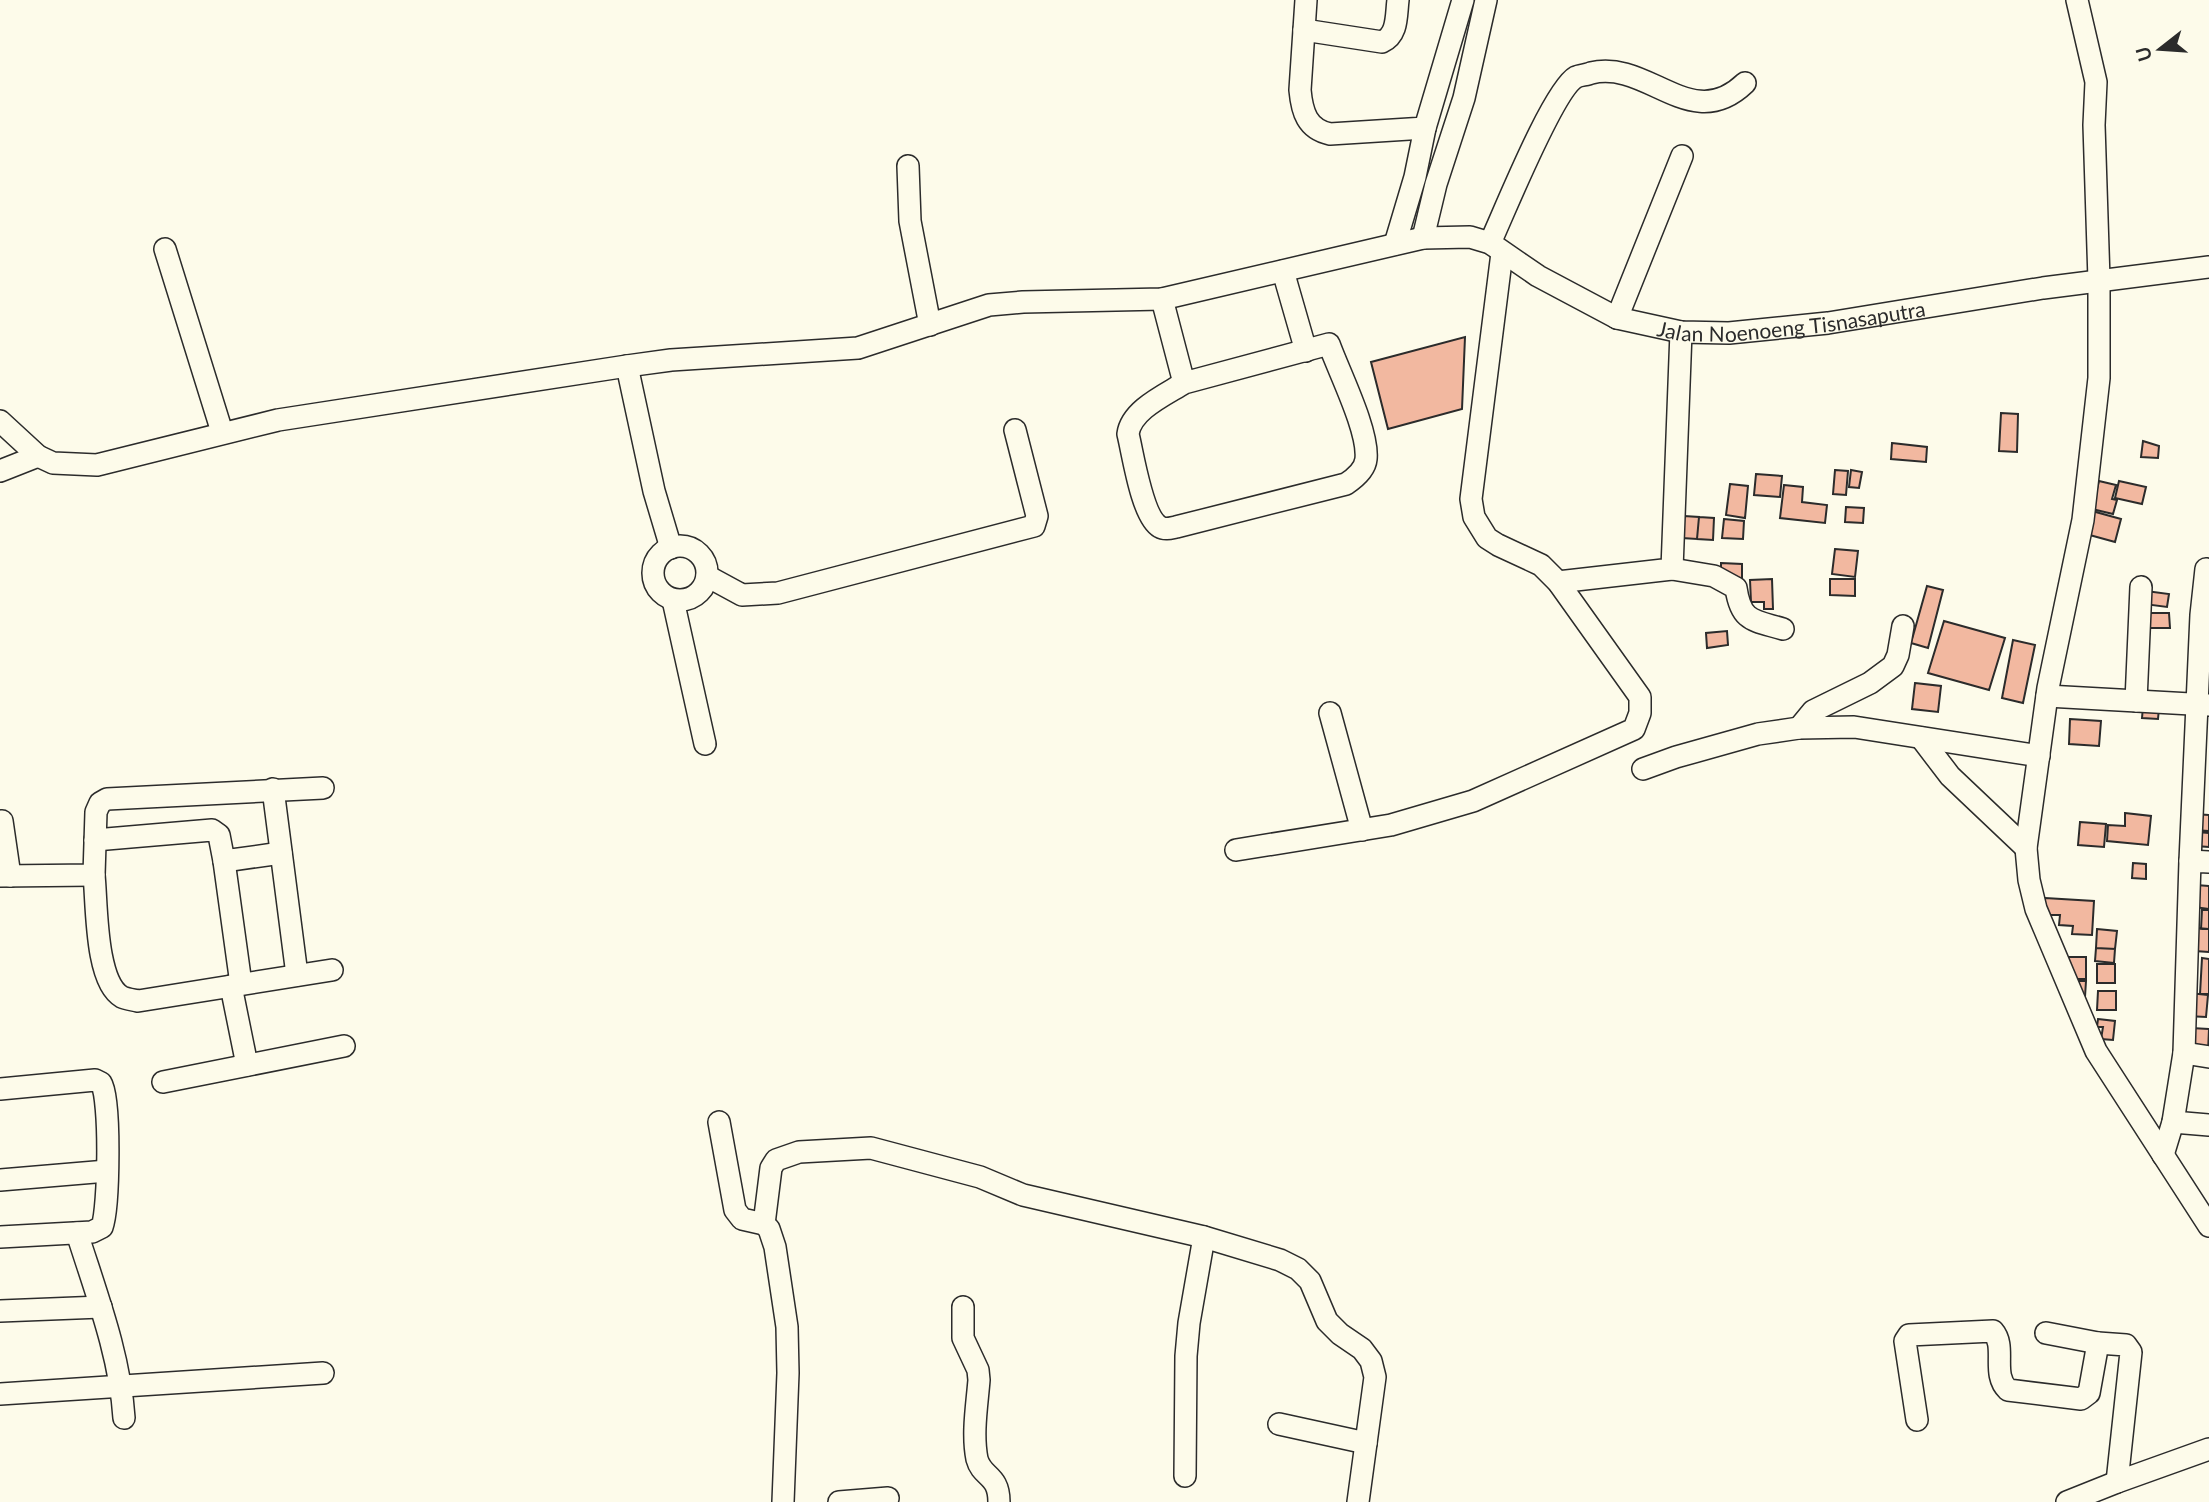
<svg xmlns="http://www.w3.org/2000/svg" width="2209" height="1502" font-family="Lato,sans-serif">
<style>
.building{fill:#f2b8a0;stroke:#2b2b2b;stroke-width:2}
.lines{fill:none;stroke-linecap:round;stroke-linejoin:round}
.minor-casing{stroke:#2b2b2b;stroke-width:24}
.minor{stroke:#fdfbea;stroke-width:21}
.labels{text-anchor:middle;dominant-baseline:central;stroke-width:5;stroke-linejoin:round;paint-order:stroke}
.street-label{font-size:21px;fill:#2b2b2b;stroke:#fdfbea}
</style>
<rect width="100%" height="100%" fill="#fdfbea"/>
<path class="building" d="M1465 337 1462 409 1388 429 1371 362Z
M2001 413 2018 414 2017 452 1999 451Z
M2143 441 2159 446 2158 458 2141 457Z
M1892 443 1927 447 1926 462 1891 459Z
M1835 470 1848 471 1846 495 1833 494Z
M1851 470 1862 472 1859 488 1849 487Z
M1756 474 1782 476 1780 497 1754 495Z
M2099 481 2116 485 2112 499 2117 500 2113 514 2092 509Z
M2119 481 2146 487 2142 504 2115 498Z
M1730 484 1748 486 1745 518 1726 515Z
M1784 485 1803 487 1802 502 1827 505 1825 523 1780 518Z
M1846 507 1864 508 1863 523 1845 522Z
M2092 511 2121 519 2115 542 2086 534Z
M1684 516 1699 517 1697 539 1682 538Z
M1699 517 1714 518 1713 540 1697 539Z
M1724 519 1744 521 1743 539 1722 538Z
M1835 549 1858 551 1855 577 1832 574Z
M1721 563 1742 564V578L1721 577Z
M1772 579 1773 609H1764V602H1751L1750 580Z
M1830 579H1855V596L1830 595Z
M1927 586 1943 590 1928 648 1911 643Z
M2146 591 2169 594 2167 607 2144 604Z
M2148 613H2169L2170 628H2148Z
M1944 621 2005 638 1989 690 1928 673Z
M1727 631 1728 645 1707 648 1706 633Z
M2013 640 2035 645 2023 703 2002 698Z
M1915 683 1941 686 1938 712 1912 709Z
M2143 707 2159 708 2158 719 2142 718Z
M2070 719 2101 721 2099 746 2069 744Z
M2125 813 2151 816 2148 845 2107 841 2108 825 2125 826Z
M2194 814 2209 815V831L2193 830Z
M2080 822 2106 824 2104 847 2078 845Z
M2197 832 2209 833V847L2196 846Z
M2133 863 2146 864V879L2132 878Z
M2196 885 2209 886V909L2194 907Z
M2045 898 2094 901 2092 935 2072 934 2073 926 2059 925 2060 915H2045Z
M2202 910H2209V929H2201Z
M2197 928 2209 929V952L2195 951Z
M2097 929 2117 931 2115 949 2096 948Z
M2096 948 2115 949 2114 963 2095 961Z
M2066 957H2086V979H2071Z
M2202 958 2209 959V994H2200Z
M2097 964H2115V983H2097Z
M2076 981H2086L2085 997 2075 996Z
M2098 991H2116V1010H2097Z
M2189 993 2208 995 2206 1017 2187 1016Z
M2098 1019 2115 1021 2113 1040 2101 1039 2103 1027H2097Z
M2191 1028 2209 1029 2208 1052 2189 1050Z"/>
<g class="lines">
<defs>
<g id="minor">
<path d="M1306 0 1300 90C1302 112 1307 129 1330 134L1425 128 1463 0"/>
<path d="M2077 0 2096 82 2094 125 2099 280V378L2083 520 2048 688 2026 848 2029 880 2036 909 2096 1051 2209 1226"/>
<path d="M1304 30 1382 42C1398 35 1396 16 1398 0"/>
<path d="M908 166 910 221 930 325"/>
<path d="M1423 238 1436 184 1464 98 1486 0"/>
<path d="M1490 243C1504 213 1553 90 1576 77 1580 75 1587 75 1591 73 1648 59 1691 135 1745 83"/>
<path d="M1395 244 1415 177 1425 128"/>
<path d="M165 249 222 432"/>
<path d="M1283 271 1306 351"/>
<path d="M1162 299 1184 383 1329 344C1339 372 1369 431 1366 459 1365 470 1355 478 1346 484L1176 527C1171 528 1165 530 1160 527 1142 517 1133 454 1128 434 1131 410 1165 395 1184 383"/>
<path d="M1617 318 1682 156"/>
<path d="M627 366 654 491 671 548"/>
<path id="s1" d="M0 421 38 456 53 463 97 465 278 420 627 366 671 360 858 348 989 305 1023 302 1162 299 1423 238 1470 237 1490 243 1538 276 1617 318 1681 332 1729 333 1828 323 2043 288 2209 267"/>
<path d="M0 471 38 456"/>
<circle cx="680" cy="573" r="27"/>
<path d="M1672 569 1714 576 1736 588C1741 622 1753 620 1783 629"/>
<path d="M707 576 742 595 778 593 1034 526 1037 516 1015 430"/>
<path d="M1558 582 1672 569 1681 332"/>
<path d="M673 600 705 744"/>
<path d="M2047 696 2209 705"/>
<path d="M2136 701 2141 587"/>
<path d="M1330 713 1362 830"/>
<path d="M1799 728 1813 711 1870 683 1893 666 1898 655 1903 626"/>
<path d="M1921 738 1950 776 2026 848"/>
<path d="M1643 769 1676 757 1758 734 1799 728 1854 727 2039 756"/>
<path d="M273 789 297 975"/>
<path d="M2 821 10 876"/>
<path d="M95 840 212 830 219 835 224 861 281 853"/>
<path d="M1236 850 1391 825 1473 801 1634 729 1640 713V697L1558 582 1541 565 1498 545 1487 538 1474 517 1471 499 1502 253"/>
<path d="M224 861 241 984"/>
<path d="M2190 861 2201 615 2206 569"/>
<path d="M94 875C97 903 95 982 122 997 126 999 134 1000 138 1001L332 970"/>
<path d="M0 876 94 875 96 812 100 803 107 799 323 788"/>
<path d="M231 986 247 1065"/>
<path d="M2184 1053 2209 1057"/>
<path d="M163 1082 344 1046"/>
<path d="M0 1089 95 1080 101 1083C111 1098 109 1208 102 1227L92 1232 0 1237"/>
<path d="M719 1122 735 1210 742 1219 764 1224 769 1229 775 1247 787 1327 788 1373 783 1502"/>
<path d="M2173 1122 2209 1125"/>
<path d="M2163 1155 2173 1122 2184 1053 2190 861 2209 862"/>
<path d="M0 1180 107 1171"/>
<path d="M764 1224 771 1168 776 1160 799 1152 871 1148 980 1177 1023 1195 1204 1237 1280 1260 1298 1269 1310 1281 1327 1321 1340 1334 1362 1349 1371 1361 1375 1377 1358 1502"/>
<path d="M77 1233C96 1293 120 1355 124 1418"/>
<path d="M963 1307V1338L978 1370 979 1380C977 1405 972 1434 977 1459 982 1478 999 1474 999 1502"/>
<path d="M0 1311 101 1307"/>
<path d="M2046 1333 2098 1343 2126 1345 2131 1352 2117 1482"/>
<path d="M0 1394 323 1373"/>
<path d="M1917 1420 1905 1341 1909 1335 1993 1331C2007 1347 1991 1374 2008 1390L2081 1399 2089 1393 2098 1343"/>
<path d="M1279 1424 1366 1443"/>
<path d="M1185 1476 1186 1356 1189 1323 1204 1237"/>
<path d="M839 1502 888 1498"/>
<path d="M2067 1502 2117 1482 2209 1449"/>
</g>
</defs>
<use href="#minor" class="minor-casing"/>
<use href="#minor" class="minor"/>
</g>
<g class="labels">
<g class="street-label">
<text stroke="none"><textPath href="#s1" startOffset="1855">Jalan Noenoeng Tisnasaputra</textPath></text>
</g>
</g>
<g transform="translate(2160 49) rotate(253)" stroke="#fdfbea" stroke-width="5" paint-order="stroke">
<path d="M0-5L12 26L0 18L-12 26Z" fill="#2b2b2b"/>
<text y="-10" font-size="19" font-weight="bold" text-anchor="middle" fill="#2b2b2b">U</text>
</g>
</svg>
